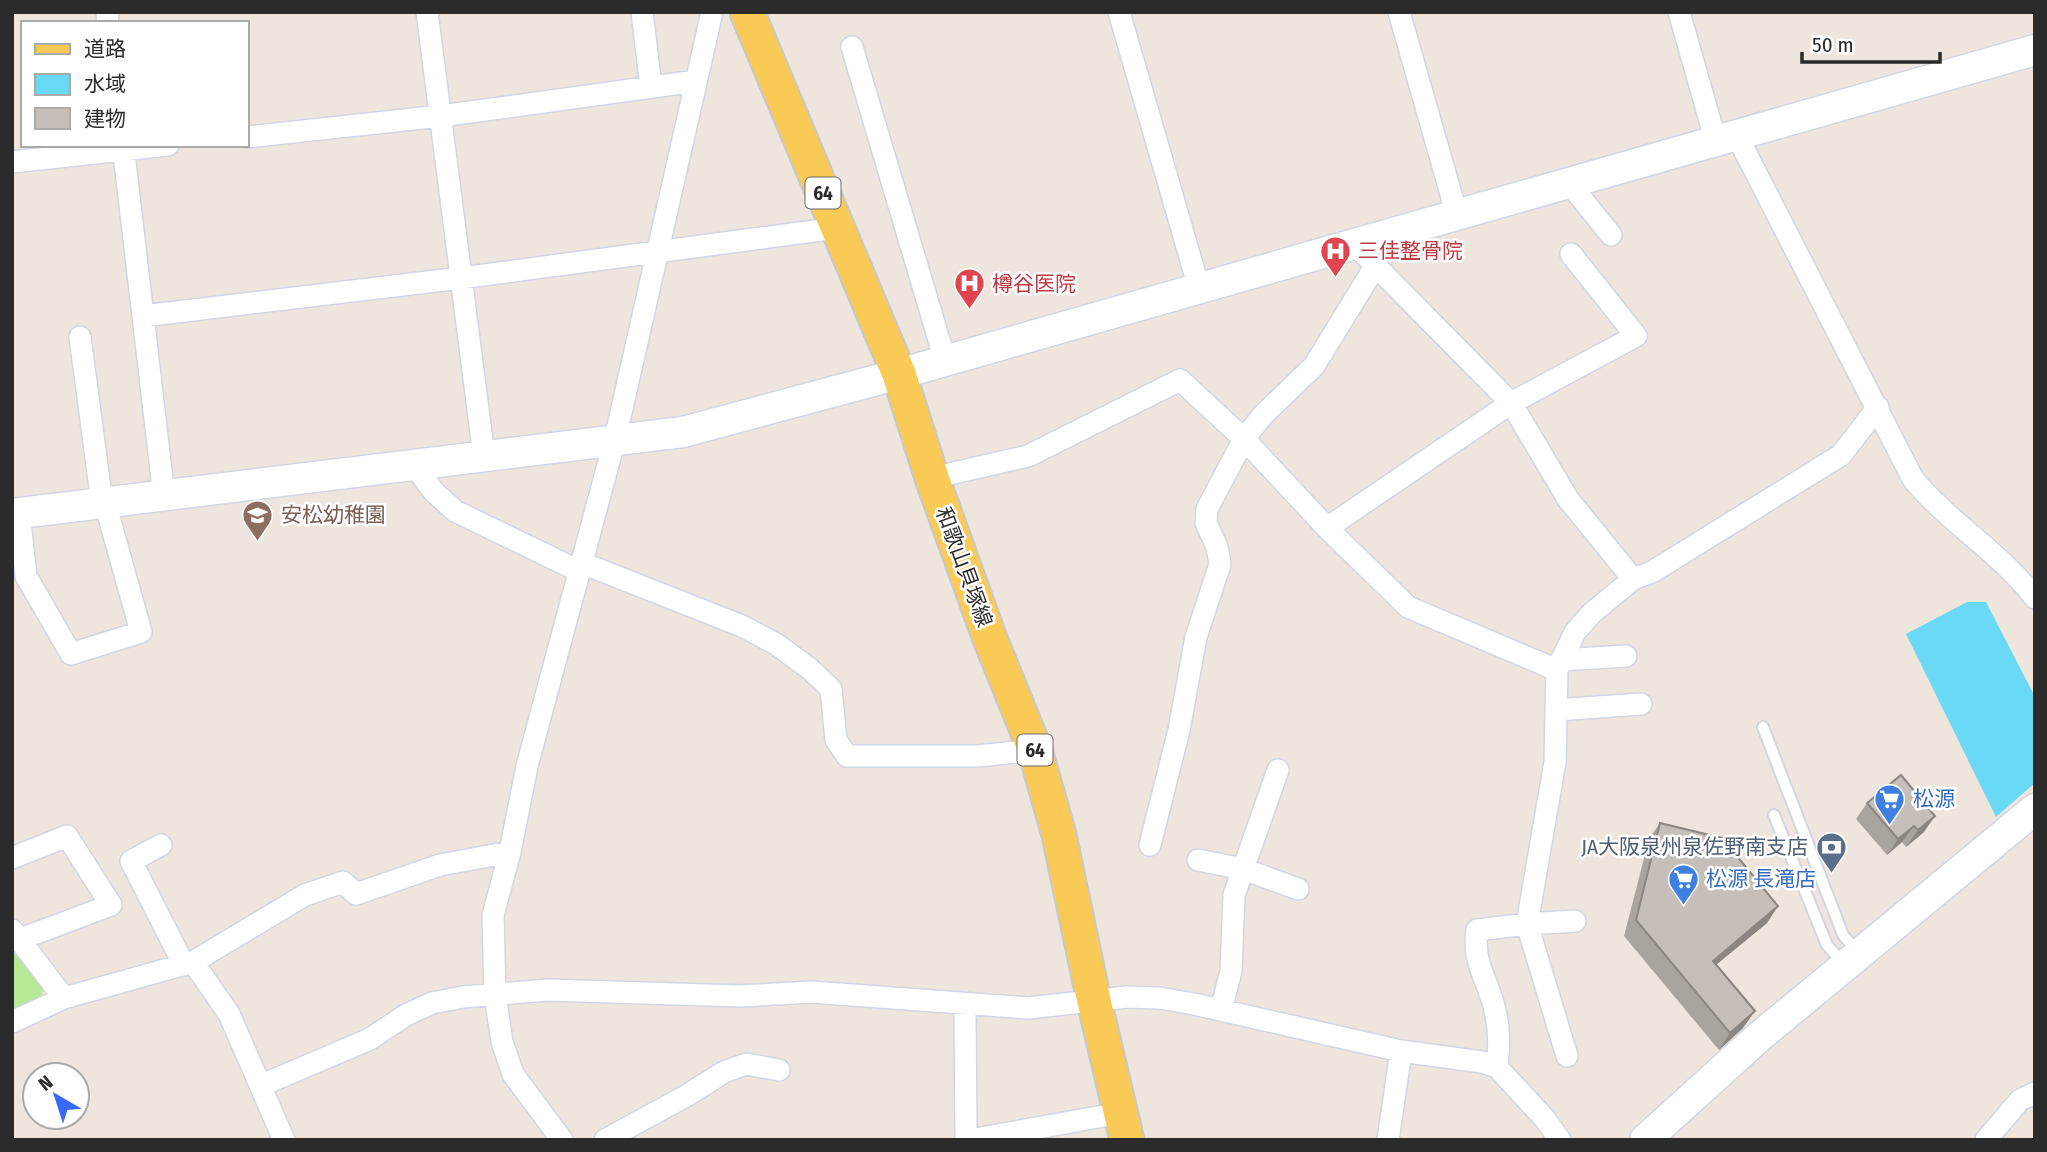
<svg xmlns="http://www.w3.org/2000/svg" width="2047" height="1152" font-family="'Fira Sans Condensed','Noto Sans JP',sans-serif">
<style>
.green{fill:#b6e895}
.water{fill:#69d9f6}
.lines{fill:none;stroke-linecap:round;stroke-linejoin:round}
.lane-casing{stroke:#d1d6e5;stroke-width:14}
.street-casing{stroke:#d1d6e5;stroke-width:24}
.secondary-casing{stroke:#d1d6e5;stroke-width:33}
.primary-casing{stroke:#c8c8c8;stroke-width:37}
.lane{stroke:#fff;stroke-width:10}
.street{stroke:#fff;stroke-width:21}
.secondary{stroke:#fff;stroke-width:30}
.primary{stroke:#f9ca56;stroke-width:33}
.wall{fill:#aaa49f}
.shaded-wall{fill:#8b8682}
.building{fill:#c6bfb9;stroke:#8b8682;stroke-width:2}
.labels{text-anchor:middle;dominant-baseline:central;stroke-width:5;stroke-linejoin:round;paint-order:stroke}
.shield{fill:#fff;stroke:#6b6b6b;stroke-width:2}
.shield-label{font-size:19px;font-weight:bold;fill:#2b2b2b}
.health-label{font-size:21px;fill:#be3a42;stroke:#fff;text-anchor:start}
.education-label{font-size:21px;fill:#785e54;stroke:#fff;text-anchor:start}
.street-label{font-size:21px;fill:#2b2b2b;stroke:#fff}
.shop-label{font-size:21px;fill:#366cbe;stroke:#fff;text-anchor:start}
.service-label{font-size:21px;fill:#4e5e75;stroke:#fff;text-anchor:end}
</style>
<rect width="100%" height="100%" fill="#eee5dc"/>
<path class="green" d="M12 949 26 959 44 987 41 996 12 1011Z"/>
<path class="water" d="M1967 602H1986L2035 697V783L1996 817 1906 634Z"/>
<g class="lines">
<defs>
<path id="lane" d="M1763 727 1843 935 1858 952
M1774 815 1827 945 1843 963"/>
<path id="street" d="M107 12 108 23
M427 12 484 456
M642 12 651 87
M1119 12 1199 288
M1399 12 1457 215
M1679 12 1716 142
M852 47 945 360
M1737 136 1913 479C1949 523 2000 552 2035 598
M247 137 441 116 696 81
M123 145 164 496
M12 162 168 145
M1575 182 1578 194 1611 235
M1365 255 1511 403 1568 499 1633 579
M143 316 461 278 837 228
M80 337 102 503
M414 465 434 492 455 511 579 571
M932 478 1028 456 1180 380 1244 439 1327 528 1408 607 1557 670
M19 513 26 576 71 654 141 632 105 503
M1327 528 1511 403 1636 336 1571 254
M582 563 742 626 776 644 810 669 831 689 836 740 847 756H978L1035 750
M1561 660 1626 656
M1556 710 1641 704
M161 845 131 861 184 965
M1150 845 1179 730 1196 637 1220 564 1217 547 1206 523 1207 509 1244 439 1263 415 1314 366 1376 265
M12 858 67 836 111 905 18 940
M1198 860 1243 869 1298 889
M12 930 64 998
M193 962 229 1014 284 1140
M965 1005 966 1140
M1221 1010 1231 971 1234 895 1278 770
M12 1022 64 998 193 962 305 895 343 882 356 894 440 865 510 852
M1567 1056 1527 924 1575 921
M1497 1067C1499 1047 1500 1030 1495 1011 1489 980 1472 965 1477 930L1527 924 1555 762 1557 670 1575 632 1592 613 1633 579 1652 572 1841 455 1878 407
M262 1085 370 1039 406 1015 432 1003 463 997 548 990 740 996 812 992 1028 1008 1127 997 1159 998 1194 1004 1401 1051 1482 1062 1497 1067 1545 1119 1560 1140
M562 1140 513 1074 502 1042 495 995 493 915 510 852 527 766 615 439 712 12
M605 1140 686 1096 724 1072 746 1064 779 1070
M970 1140 1120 1113
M1388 1140 1401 1051
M1986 1140 2020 1100 2035 1093"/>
<path id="secondary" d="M12 514 683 432 899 374 2035 50
M1645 1140 1760 1036 2035 809"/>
<path id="primary" d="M747 12 899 374 932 478 990 639 1035 750 1059 835 1094 1001 1127 1140"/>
</defs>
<use href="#lane" class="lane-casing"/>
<use href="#street" class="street-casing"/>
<use href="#secondary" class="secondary-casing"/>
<use href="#primary" class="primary-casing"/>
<use href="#lane" class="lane"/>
<use href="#street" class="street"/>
<use href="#secondary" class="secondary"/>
<use href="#primary" class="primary"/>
</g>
<path class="wall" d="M1901 775 1924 832 1906 847 1902 842 1887 855 1856 819 1867 803Z
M1660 823 1778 906 1767 923 1716 965 1743 1028 1719 1050 1624 936 1649 839Z"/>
<path class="shaded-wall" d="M1935 816 1924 832 1906 847 1918 830Z
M1914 826 1902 842 1887 855 1898 839Z
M1778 906 1767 923 1701 977 1713 961Z
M1755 1011 1743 1028 1719 1050 1730 1033Z"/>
<path class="building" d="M1901 775 1935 816 1918 830 1914 826 1898 839 1867 803Z
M1660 823 1722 838 1778 906 1713 961 1755 1011 1730 1033 1636 920Z"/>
<defs>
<symbol id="hospital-pin" viewBox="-11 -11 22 30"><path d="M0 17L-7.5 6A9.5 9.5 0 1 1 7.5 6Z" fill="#e0444e" stroke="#fff"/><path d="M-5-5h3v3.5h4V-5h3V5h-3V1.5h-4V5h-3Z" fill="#fff"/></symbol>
<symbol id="school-pin" viewBox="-11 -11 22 30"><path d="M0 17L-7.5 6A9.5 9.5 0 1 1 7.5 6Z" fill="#8d6e63" stroke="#fff"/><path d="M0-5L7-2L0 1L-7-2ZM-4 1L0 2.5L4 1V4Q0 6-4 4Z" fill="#fff"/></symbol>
<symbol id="supermarket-pin" viewBox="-11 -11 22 30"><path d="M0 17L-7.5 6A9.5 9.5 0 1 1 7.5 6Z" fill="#3f7fe0" stroke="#fff"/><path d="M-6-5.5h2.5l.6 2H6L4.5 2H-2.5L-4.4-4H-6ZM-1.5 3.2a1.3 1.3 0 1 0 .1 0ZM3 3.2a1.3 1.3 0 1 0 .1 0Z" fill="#fff"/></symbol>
<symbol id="bank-pin" viewBox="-11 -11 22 30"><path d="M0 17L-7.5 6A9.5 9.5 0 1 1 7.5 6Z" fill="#5c6f8a" stroke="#fff"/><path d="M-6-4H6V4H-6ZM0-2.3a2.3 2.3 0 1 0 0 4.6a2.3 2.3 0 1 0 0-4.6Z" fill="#fff"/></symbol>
</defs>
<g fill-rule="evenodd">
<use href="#hospital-pin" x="1318" y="234" width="35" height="47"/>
<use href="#hospital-pin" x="952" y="266" width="35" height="47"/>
<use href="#school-pin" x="240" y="498" width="35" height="47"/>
<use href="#supermarket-pin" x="1872" y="782" width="35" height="47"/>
<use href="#bank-pin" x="1814" y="830" width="35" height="47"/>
<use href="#supermarket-pin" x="1666" y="862" width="35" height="47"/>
</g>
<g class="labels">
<g class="shield">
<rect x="805.5" y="177.5" width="35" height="31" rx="5"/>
<rect x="1017.5" y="734.5" width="35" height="31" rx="5"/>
</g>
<g class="shield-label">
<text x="823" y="193">64</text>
<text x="1035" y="750">64</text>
</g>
<g class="health-label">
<text x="1358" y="251">三佳整骨院</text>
<text x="992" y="284">樽谷医院</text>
</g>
<g class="education-label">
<text x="281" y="515">安松幼稚園</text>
</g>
<g class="street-label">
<text transform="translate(964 567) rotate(70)">和歌山貝塚線</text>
</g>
<g class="shop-label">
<text x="1913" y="799">松源</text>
<text x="1706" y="879">松源 長滝店</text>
</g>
<g class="service-label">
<text x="1808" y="847">JA大阪泉州泉佐野南支店</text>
</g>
</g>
<rect width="2047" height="1152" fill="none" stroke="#2b2b2b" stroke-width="28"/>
<rect x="21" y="21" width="228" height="126" fill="#ffffff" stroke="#aaaaaa" stroke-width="2"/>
<rect x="35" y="44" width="35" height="10" fill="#f9ca56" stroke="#aaaaaa" stroke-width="2"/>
<text x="84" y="56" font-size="21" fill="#2b2b2b">道路</text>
<rect x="35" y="74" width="35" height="21" fill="#69d9f6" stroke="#aaaaaa" stroke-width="2"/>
<text x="84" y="91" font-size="21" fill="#2b2b2b">水域</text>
<rect x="35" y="108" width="35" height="21" fill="#c6bfb9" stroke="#aaaaaa" stroke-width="2"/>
<text x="84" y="126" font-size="21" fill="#2b2b2b">建物</text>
<g transform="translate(56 1096) rotate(321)"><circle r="33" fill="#ffffff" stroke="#aaaaaa" stroke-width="2"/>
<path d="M0-5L12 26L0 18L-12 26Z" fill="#3869ff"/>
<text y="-10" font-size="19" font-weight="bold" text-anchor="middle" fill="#2b2b2b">N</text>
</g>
<path d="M1802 52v10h138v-10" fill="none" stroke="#2b2b2b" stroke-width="3.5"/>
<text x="1812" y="52" font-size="21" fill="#2b2b2b" stroke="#ffffff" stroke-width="5" paint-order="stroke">50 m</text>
</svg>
